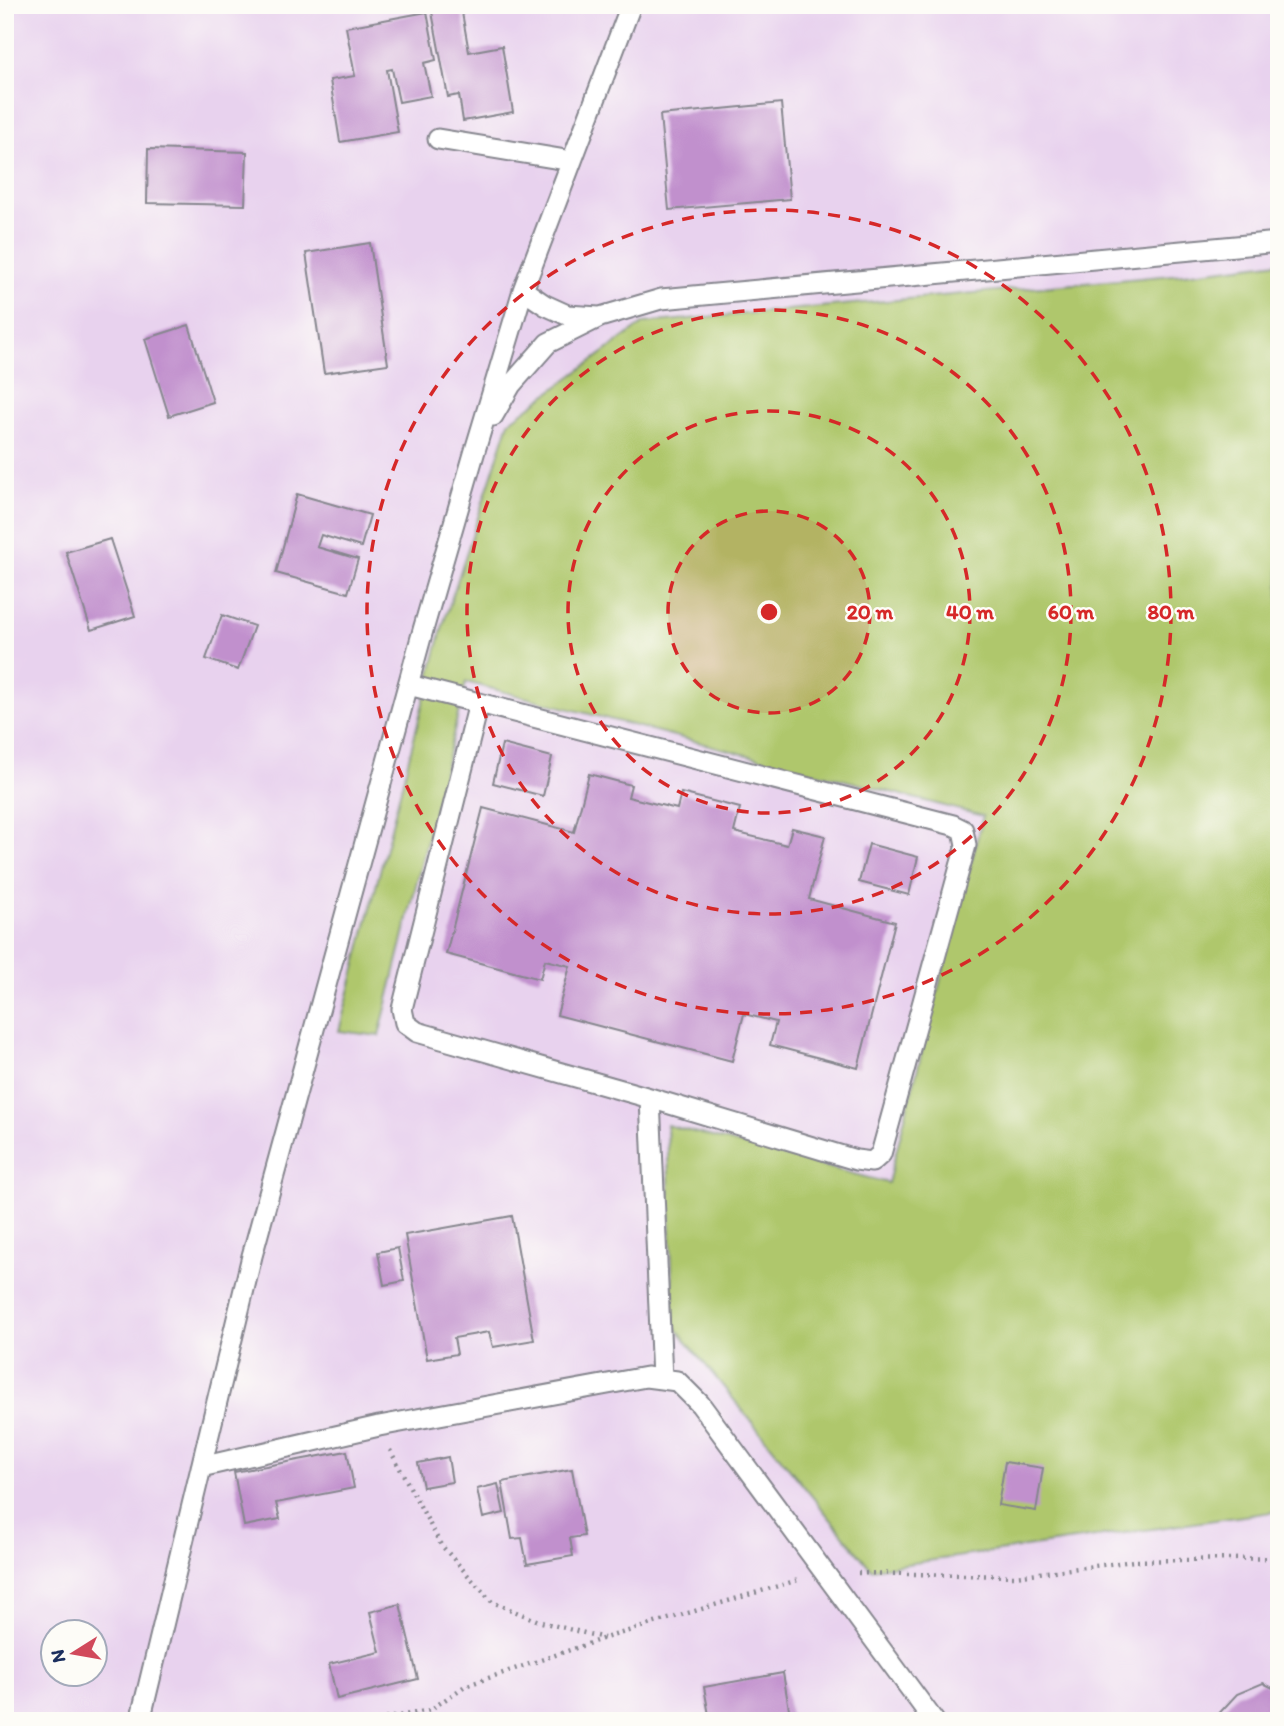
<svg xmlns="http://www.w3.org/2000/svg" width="1284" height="1726" font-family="Itim,sans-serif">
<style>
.built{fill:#e8d2ee;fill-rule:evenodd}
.green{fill:#afc76c;stroke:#657b65;stroke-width:2}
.building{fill:#c190cd}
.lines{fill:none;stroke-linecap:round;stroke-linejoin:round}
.service-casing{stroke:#86868e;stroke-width:23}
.path{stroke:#86868e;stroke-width:4.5;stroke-dasharray:2 5;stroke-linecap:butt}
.service{stroke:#fff;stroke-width:19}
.ring{fill:none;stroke:#d62828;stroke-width:3.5;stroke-dasharray:12 9}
.centre{fill:#d62828;stroke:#fdfcf7;stroke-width:3.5}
.ring-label{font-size:21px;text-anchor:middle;font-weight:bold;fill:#d62828;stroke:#fdfcf7;stroke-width:5;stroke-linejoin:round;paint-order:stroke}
</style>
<rect width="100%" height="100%" fill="#fdfcf7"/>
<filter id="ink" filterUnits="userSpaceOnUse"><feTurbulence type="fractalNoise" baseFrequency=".0143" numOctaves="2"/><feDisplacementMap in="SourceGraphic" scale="14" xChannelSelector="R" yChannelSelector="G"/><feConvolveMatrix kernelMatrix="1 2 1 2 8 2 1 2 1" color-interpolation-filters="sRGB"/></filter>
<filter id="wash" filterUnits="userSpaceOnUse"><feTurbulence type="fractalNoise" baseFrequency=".00686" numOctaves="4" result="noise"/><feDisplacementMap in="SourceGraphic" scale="28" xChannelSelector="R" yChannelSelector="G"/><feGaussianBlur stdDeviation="1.57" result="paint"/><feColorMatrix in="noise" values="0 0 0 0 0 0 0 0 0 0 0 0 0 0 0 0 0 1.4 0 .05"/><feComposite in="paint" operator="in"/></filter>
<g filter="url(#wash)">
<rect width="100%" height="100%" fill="#f2ddbd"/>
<path class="built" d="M10 5H1279V1721H5V12ZM52 1632H94V1674H52Z"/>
<path class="green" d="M1279 262V1511L871 1569 674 1326 667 1125 888 1183 983 816 466 682 379 1036 339 1031 443 625 509 422 644 323 1184 274Z"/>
<g id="blocks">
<path class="building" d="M461 7 469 52 502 46 513 112 463 121 459 95 448 97 432 12Z
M427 12 436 60 424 63 431 96 399 102 392 69 387 70 398 132 340 142 330 80 355 76 346 27Z
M781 103 790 199 669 210 660 115Z
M148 149 247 152 245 205 147 203Z
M370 243 388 364 324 373 306 253Z
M189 325 213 402 169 416 145 339Z
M297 494 370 515 361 547 321 535 317 547 358 559 348 593 276 573Z
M110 539 135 616 91 630 66 552Z
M222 615 254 626 238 670 206 659Z
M502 744 552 757 543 796 493 783Z
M589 774 631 785 628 797 677 809 681 793 740 808 734 832 787 845 792 828 825 836 809 899 895 922 858 1068 770 1045 776 1022 744 1014 732 1061 557 1015 570 966 545 960 540 979 446 954 483 808 574 832Z
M869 844 918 857 909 895 859 882Z
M512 1216 534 1340 493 1347 489 1332 454 1338 457 1354 427 1359 405 1235Z
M398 1248 404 1281 384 1285 378 1252Z
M347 1451 354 1488 276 1503 280 1519 244 1526 234 1472Z
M448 1457 452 1482 423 1487 418 1463Z
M1005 1462 1043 1468 1036 1511 998 1505Z
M572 1469 584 1536 570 1538 573 1556 527 1564 522 1538 512 1539 502 1482Z
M498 1484 504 1513 483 1518 477 1489Z
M400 1604 418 1679 337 1699 329 1664 380 1652 370 1612Z
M783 1673 791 1721H710L704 1687Z
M1263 1683 1279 1691V1721H1212L1237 1694Z"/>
</g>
</g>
<g filter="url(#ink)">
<use href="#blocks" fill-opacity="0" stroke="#86868e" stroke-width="2"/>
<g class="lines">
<defs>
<path id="service" d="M438 139 572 161
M523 290 545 305 567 315 599 317
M493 416 511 385 548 343 600 317 661 299 1279 242
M409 685 953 825 963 830 966 845 881 1154 872 1162 856 1160 650 1098 417 1032 405 1023 402 1009 479 703
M650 1098 662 1379
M201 1467 379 1426 646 1377 677 1381 700 1404 934 1721
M140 1721 252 1256 423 630 476 447 523 290 631 5"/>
</defs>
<use href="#service" class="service-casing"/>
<path class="path" d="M390 1450 441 1545 492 1602 541 1622 604 1638
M858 1573 1015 1576 1134 1561 1279 1558
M372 1721 430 1710 465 1686 605 1638 798 1580"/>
<use href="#service" class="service"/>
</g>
</g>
<circle cx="769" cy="612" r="101" fill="#d62828" fill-opacity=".12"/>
<g class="ring">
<circle cx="769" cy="612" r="101"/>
<circle cx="769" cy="612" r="201"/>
<circle cx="769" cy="612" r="302"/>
<circle cx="769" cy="612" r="402"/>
</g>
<circle cx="769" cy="612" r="10" class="centre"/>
<g class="ring-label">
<text x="870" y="619">20 m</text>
<text x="970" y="619">40 m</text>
<text x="1071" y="619">60 m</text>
<text x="1171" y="619">80 m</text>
</g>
<rect width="1284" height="1726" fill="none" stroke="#fdfcf7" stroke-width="28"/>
<g transform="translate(74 1653) rotate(259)"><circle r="33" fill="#fdfcf7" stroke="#a3aaba" stroke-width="2"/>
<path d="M0-5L12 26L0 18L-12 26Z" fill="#d1495b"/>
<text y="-10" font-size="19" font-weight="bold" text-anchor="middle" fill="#1b2f5e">N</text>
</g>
</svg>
